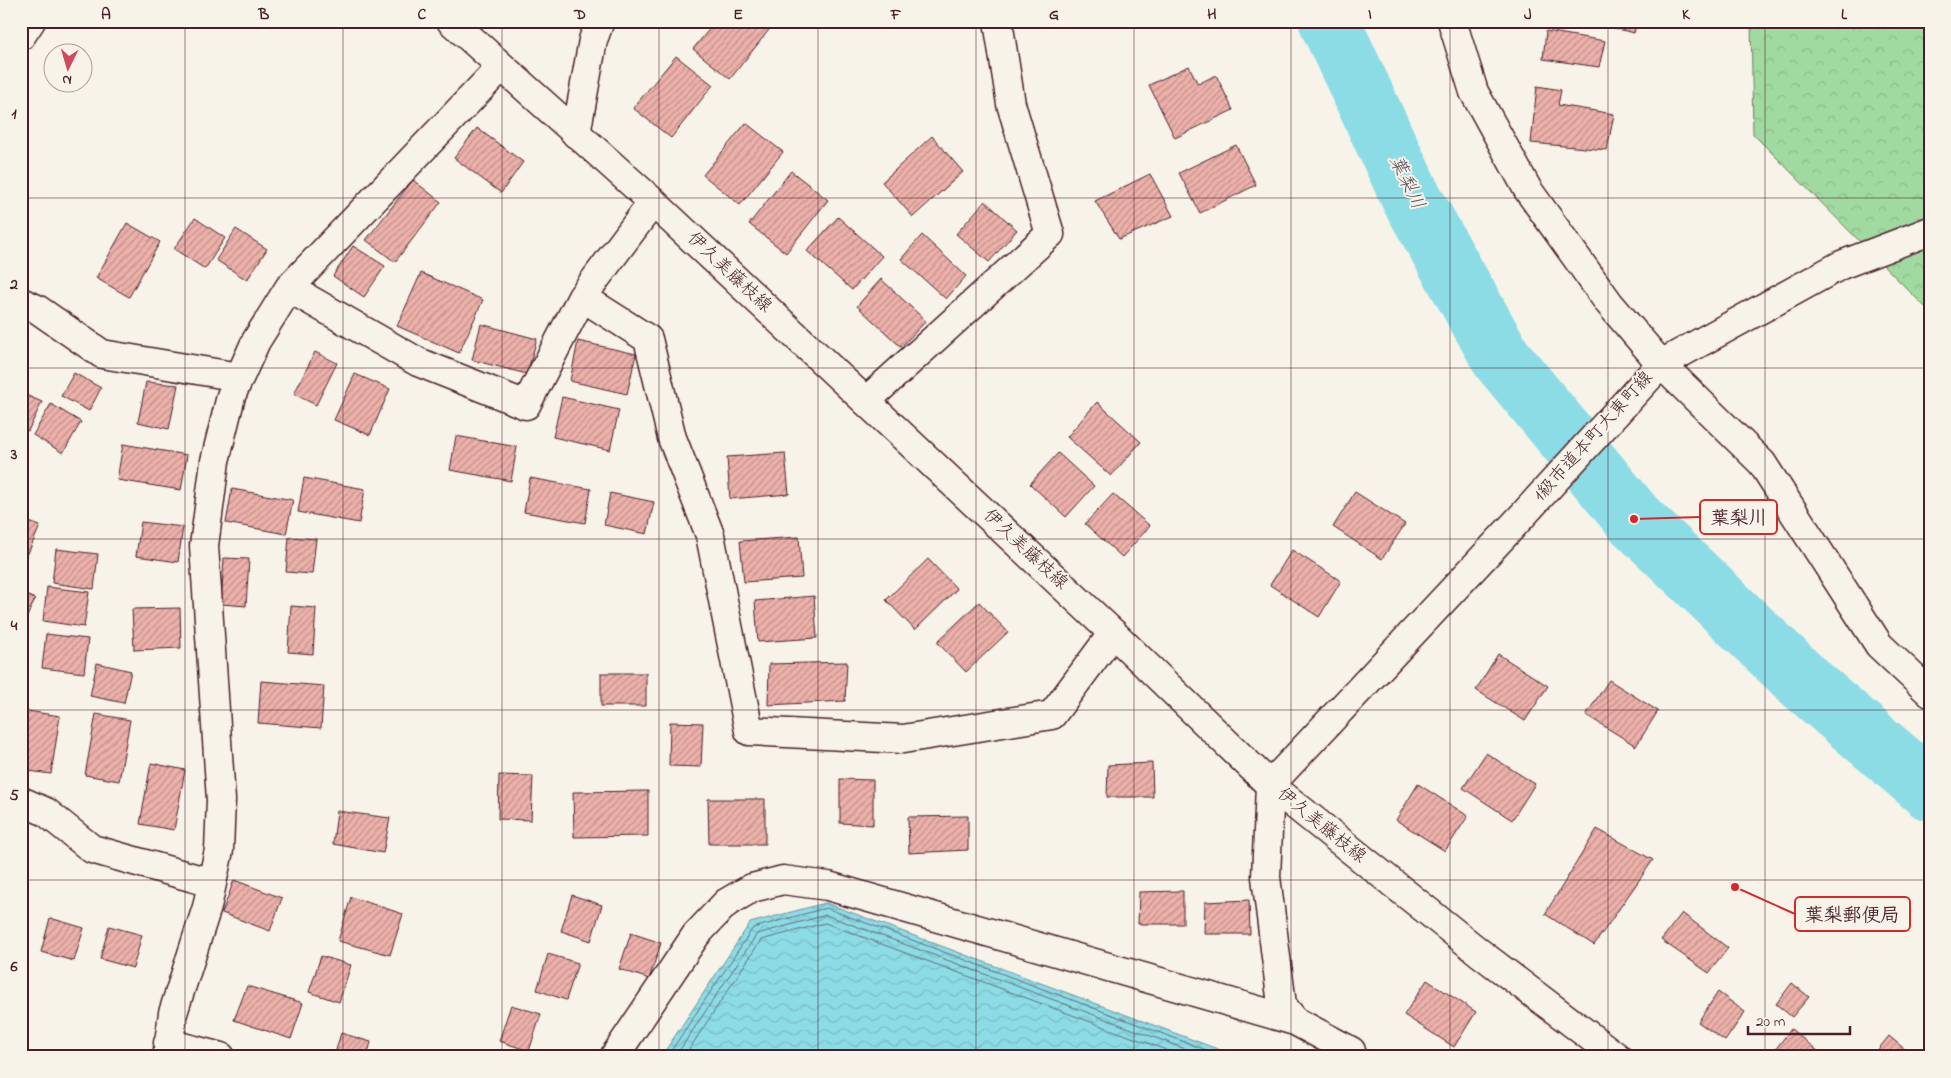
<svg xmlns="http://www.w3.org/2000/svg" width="1951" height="1078" font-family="'Indie Flower','Klee One',sans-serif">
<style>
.forest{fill:url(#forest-crowns);stroke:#767c66}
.water{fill:url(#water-waves);stroke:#72909b}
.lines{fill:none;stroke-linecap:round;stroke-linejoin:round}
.shore{stroke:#646b76;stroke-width:1}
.river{stroke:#8cdce6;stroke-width:61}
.building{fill:url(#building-hatch);stroke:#4a1f2b}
.minor-casing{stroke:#4a1f2b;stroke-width:31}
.major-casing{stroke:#4a1f2b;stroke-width:31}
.minor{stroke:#f7f3e8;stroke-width:28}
.major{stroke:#f7f3e8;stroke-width:28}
.grid{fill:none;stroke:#4a1f2b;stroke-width:1;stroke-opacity:0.55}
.labels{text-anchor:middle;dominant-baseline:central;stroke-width:4;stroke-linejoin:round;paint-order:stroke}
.street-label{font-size:18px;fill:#4a1f2b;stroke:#f7f3e8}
.water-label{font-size:19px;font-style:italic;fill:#5a4e5a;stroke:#f7f3e8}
.leader{fill:none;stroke:#d62828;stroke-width:2}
.callout-dot{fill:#d62828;stroke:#f7f3e8;stroke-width:2}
.callout{fill:#f7f3e8;stroke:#d62828;stroke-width:2}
.callout-label{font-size:19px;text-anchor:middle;font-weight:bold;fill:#4a1f2b}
.neatline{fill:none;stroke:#4a1f2b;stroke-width:2}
.grid-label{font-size:16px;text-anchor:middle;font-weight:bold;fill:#4a1f2b}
</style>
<defs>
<pattern id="forest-crowns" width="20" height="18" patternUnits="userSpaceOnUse" patternTransform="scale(1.25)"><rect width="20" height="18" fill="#a1daa0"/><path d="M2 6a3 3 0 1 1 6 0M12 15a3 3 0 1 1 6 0" fill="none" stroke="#8cbb8a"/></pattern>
<pattern id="water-waves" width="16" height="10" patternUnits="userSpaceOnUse" patternTransform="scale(1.25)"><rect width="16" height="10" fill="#8cdce6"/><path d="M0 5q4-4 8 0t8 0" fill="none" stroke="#7abcc5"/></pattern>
<pattern id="building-hatch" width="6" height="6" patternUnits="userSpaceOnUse" patternTransform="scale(1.25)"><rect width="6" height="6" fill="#ecb1aa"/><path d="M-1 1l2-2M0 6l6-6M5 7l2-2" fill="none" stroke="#c18f8b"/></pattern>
</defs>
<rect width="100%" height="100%" fill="#f7f3e8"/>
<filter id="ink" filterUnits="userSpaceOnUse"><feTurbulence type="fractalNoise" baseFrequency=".02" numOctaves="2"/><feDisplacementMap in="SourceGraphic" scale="10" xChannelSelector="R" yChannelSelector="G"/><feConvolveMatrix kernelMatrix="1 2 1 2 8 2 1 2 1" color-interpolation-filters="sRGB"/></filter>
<g filter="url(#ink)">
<path class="forest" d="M1751 21H1930V305L1925 307 1753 134Z"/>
<path class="water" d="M825 903H826L1239 1057H661L750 923Z"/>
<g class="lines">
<path class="shore" d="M667 1057 753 928 826 908 1225 1057
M675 1057 757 934 826 915 1207 1057
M684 1057 761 940 825 923 1185 1057"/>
<path class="river" d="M1329 21 1410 195 1502 359 1634 519 1804 682 1930 790"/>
</g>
<path class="building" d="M716 21H766L772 26 730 79 693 49Z
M1607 21H1637L1634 33 1606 26Z
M1546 31 1605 41 1599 67 1543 59Z
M676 56 713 85 671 138 633 108Z
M1189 66 1198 84 1216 75 1233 110 1175 138 1149 85Z
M1537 86 1561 90 1558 105 1614 114 1607 150 1531 143Z
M746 123 783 152 740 205 703 175Z
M477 128 523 162 501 193 454 158Z
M932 136 963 172 913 217 882 182Z
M1236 145 1256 185 1200 213 1179 173Z
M791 171 828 200 786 253 749 224Z
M1150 174 1173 216 1119 239 1095 201Z
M413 180 441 202 395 262 366 240Z
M985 201 1017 230 989 262 956 234Z
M838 217 882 256 852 290 807 251Z
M195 218 225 238 205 269 174 249Z
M127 223 160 242 129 297 96 278Z
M236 229 267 249 247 280 216 260Z
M922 235 966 276 946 299 901 259Z
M353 246 385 266 364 297 333 276Z
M421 273 483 300 459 353 397 326Z
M881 279 926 321 901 347 857 306Z
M481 324 537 339 527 374 472 360Z
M578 341 636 354 627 394 570 381Z
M315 352 337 363 316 405 294 394Z
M74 373 101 388 89 411 61 396Z
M355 374 390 389 370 435 334 420Z
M146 382 178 385 169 429 138 422Z
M21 393 42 402 28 431 21 427Z
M562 397 619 410 610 450 553 437Z
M1097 402 1141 442 1111 476 1067 437Z
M51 404 81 422 63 453 33 435Z
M456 436 517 447 511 481 450 470Z
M123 444 187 455 181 490 117 480Z
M785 453 789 494 730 499 727 457Z
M1058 453 1094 486 1066 517 1030 484Z
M304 478 365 489 359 523 298 512Z
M530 478 591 489 585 523 524 512Z
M232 489 293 500 286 534 226 523Z
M1355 492 1405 524 1382 559 1333 527Z
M610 493 654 502 647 534 604 525Z
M1113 494 1150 526 1122 557 1085 524Z
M21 519 40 526 26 558 21 556Z
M141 522 183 527 178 562 136 556Z
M289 537 316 539 312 574 286 572Z
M799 537 802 578 744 582 740 541Z
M56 549 98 554 94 589 52 583Z
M1292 550 1341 581 1319 617 1270 585Z
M224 558 249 559 246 606 221 604Z
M928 559 957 589 915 630 886 600Z
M47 587 89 592 84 627 43 621Z
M21 593 35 599 21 630Z
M814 596 817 638 758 642 755 601Z
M979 602 1008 632 966 672 937 642Z
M291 606 316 608 313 654 288 652Z
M180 608 181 648 134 650 132 609Z
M46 634 88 639 84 673 42 668Z
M1498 654 1548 686 1525 721 1476 690Z
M847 662 845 701 768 705 769 664Z
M97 663 131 671 124 703 90 696Z
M601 673H646V706H601Z
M1609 680 1658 711 1636 746 1586 715Z
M261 681 324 686 321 728 258 723Z
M21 710 60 716 51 774 21 770Z
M96 714 130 720 119 781 85 775Z
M670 722 703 723 701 767 669 766Z
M1486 753 1535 784 1512 820 1463 788Z
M151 763 185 770 174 830 140 824Z
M1152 763 1153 797H1107L1108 765Z
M499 775 533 776 531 820 498 819Z
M840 779 873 780V825L840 823Z
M1418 784 1468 816 1445 851 1396 820Z
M648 791V836L574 837 573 792Z
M708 799H765V844H709Z
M337 811 390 818 383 853 333 844Z
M968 816V850L909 853 908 817Z
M1597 829 1653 860 1594 945 1545 914Z
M234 880 282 898 270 931 222 913Z
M1183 891V924H1138L1139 892Z
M572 895 602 905 591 941 561 931Z
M351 897 403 914 390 955 338 941Z
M1249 900 1250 934H1204L1205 902Z
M1682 913 1728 948 1709 973 1661 940Z
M50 918 84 928 74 961 41 952Z
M109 926 142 935 133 968 100 959Z
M631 933 661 943 649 979 619 969Z
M548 954 578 963 566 1000 537 990Z
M321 956 351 965 339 1002 309 992Z
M1427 980 1476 1012 1454 1047 1404 1015Z
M1792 983 1809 997 1792 1017 1776 1004Z
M247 986 303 1003 291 1039 234 1020Z
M1718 992 1745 1012 1725 1041 1698 1022Z
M511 1005 541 1014 529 1051 499 1041Z
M1791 1029 1825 1057H1783L1775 1050Z
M341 1033 371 1042 367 1057H334Z
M1889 1036 1914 1057H1872Z"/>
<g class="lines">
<defs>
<path id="minor" d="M1452 21 1474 92 1528 190 1609 303 1661 364 1762 463 1879 645 1930 693
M21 36 31 21
M576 134 593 40 600 21
M289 288 418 362 526 405 582 297 653 202
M582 297 648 339 672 438 710 535 749 731 903 739 1052 715 1113 633
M21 302 37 309 102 354 239 377
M866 401 1050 234 1011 104 998 21
M21 801 46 812 92 849 212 883
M168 1043 221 1057
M167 1057 173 1013 207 907 219 850 221 800 204 546 215 461 231 396 256 341 289 288 501 67
M614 1057 696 935 726 903 752 888 783 880 828 886 1295 1021
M1352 1057 1351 1051 1295 1021 1282 1005 1266 877 1270 785 1524 514 1661 364 1841 265 1930 231"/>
<path id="major" d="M451 21 653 202 1113 633 1270 785 1480 953 1617 1057"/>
</defs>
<use href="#minor" class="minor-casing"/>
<use href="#major" class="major-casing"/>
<use href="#minor" class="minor"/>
<use href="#major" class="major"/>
</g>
</g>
<path class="grid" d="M185 21V1057M343 21V1057M502 21V1057M659 21V1057M818 21V1057M976 21V1057M1134 21V1057M1291 21V1057M1450 21V1057M1608 21V1057M1765 21V1057M21 198H1930M21 368H1930M21 539H1930M21 710H1930M21 880H1930"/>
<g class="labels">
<g class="street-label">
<text transform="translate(729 273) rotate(43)">伊久美藤枝線</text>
<text transform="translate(1594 437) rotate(-48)">1級市道本町大東町線</text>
<text transform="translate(1025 550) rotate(43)">伊久美藤枝線</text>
<text transform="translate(1321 826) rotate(39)">伊久美藤枝線</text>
</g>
<g class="water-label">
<text transform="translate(1406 183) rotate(64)">葉梨川</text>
</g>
</g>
<path class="leader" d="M1634 519L1700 517M1735 887L1795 914"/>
<g class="callout-dot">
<circle cx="1634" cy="519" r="5"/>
<circle cx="1735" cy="887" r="5"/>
</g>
<g class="callout">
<rect x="1700" y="500" width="77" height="34" rx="5"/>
<rect x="1795" y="897" width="115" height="34" rx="5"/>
</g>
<g class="callout-label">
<text x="1739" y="524">葉梨川</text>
<text x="1852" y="921">葉梨郵便局</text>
</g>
<rect width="1951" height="1078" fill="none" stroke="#f7f3e8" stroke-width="55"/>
<g transform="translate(68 68) rotate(185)"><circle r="24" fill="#f7f3e8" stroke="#b29e9c"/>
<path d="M0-4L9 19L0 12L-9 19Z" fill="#d1495b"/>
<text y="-8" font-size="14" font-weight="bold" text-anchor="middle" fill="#4a1f2b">N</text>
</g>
<path d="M1748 1026v8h102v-8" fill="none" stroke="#4a1f2b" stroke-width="2.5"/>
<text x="1756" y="1026" font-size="15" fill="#4a1f2b" stroke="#f7f3e8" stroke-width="4" paint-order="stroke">20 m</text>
<rect x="28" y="28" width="1896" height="1022" class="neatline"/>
<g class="grid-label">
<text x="106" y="19">A</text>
<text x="264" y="19">B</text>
<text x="422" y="19">C</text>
<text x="580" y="19">D</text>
<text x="738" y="19">E</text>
<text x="896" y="19">F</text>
<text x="1054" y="19">G</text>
<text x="1212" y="19">H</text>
<text x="1370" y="19">I</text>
<text x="1528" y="19">J</text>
<text x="1686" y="19">K</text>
<text x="1844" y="19">L</text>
<text x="14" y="118">1</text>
<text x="14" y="289">2</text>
<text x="14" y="459">3</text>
<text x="14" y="630">4</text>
<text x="14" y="800">5</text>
<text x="14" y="971">6</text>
</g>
</svg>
